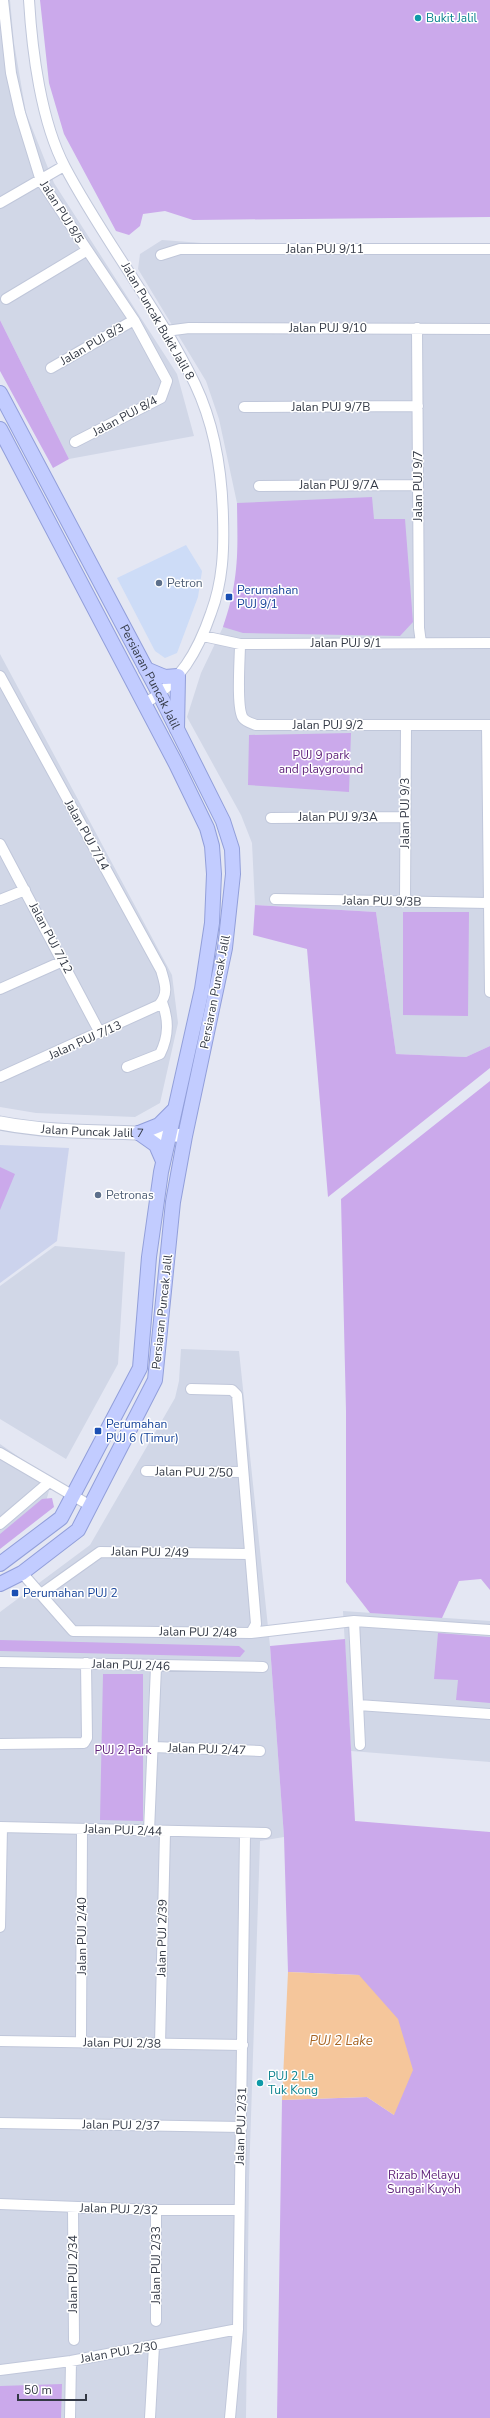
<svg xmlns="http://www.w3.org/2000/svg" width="490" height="2418" font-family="'Nunito Sans',sans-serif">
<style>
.residential{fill:#d1d7e7}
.commercial{fill:#cddcf7}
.education{fill:#ccd3ed}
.green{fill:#cba9eb}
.water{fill:#f5c69b}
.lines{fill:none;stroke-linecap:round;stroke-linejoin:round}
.minor-casing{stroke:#c0c7da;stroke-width:12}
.tertiary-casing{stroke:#c0c7da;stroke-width:15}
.secondary-casing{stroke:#929fda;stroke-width:16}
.minor{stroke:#fff;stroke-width:10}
.tertiary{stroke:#fff;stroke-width:13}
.secondary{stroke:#c2ccff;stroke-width:14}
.culture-dot{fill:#0f9aa8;stroke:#fff;stroke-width:1.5}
.service-dot{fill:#5c6f8a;stroke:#fff;stroke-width:1.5}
.transit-dot{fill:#1a4fb4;stroke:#fff;stroke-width:1.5}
.labels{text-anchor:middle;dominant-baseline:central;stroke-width:3;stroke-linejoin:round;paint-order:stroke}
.culture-label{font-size:12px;fill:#0d838f;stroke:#fff;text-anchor:start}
.street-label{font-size:12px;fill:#333945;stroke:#fff}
.service-label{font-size:12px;fill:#4e5e75;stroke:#fff;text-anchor:start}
.transit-label{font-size:12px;fill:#164399;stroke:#fff;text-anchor:start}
.park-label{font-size:12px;fill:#60237b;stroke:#fff}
.water-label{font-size:13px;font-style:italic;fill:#a76524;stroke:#fff}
</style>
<rect width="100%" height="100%" fill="#e4e7f3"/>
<path class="residential" d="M0 0H10L14 43 26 113 54 183 177 374 194 436 69 459 0 320Z
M162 240 202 243 490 244V1046L466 1057 396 1054 376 912 255 905 252 843 241 815 187 717 201 673 223 627 234 597 238 561 237 503 219 419 206 381 138 269 140 254Z
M0 654 172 975 178 1023 160 1103 135 1117 36 1113 0 1107Z
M55 1246 125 1252 118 1364 66 1459 0 1419V1286Z
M181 1349 239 1351 270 1646 284 1837 260 1841 249 2178 246 2418H0V1612L90 1545 175 1398 179 1381Z
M0 1444 52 1480 45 1505 0 1542Z
M343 1611 490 1621V1762L351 1751Z"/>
<path class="commercial" d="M186 545 202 571 198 597 177 653 165 658 155 651 117 578Z"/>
<path class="education" d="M0 1145 69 1148 57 1241 0 1283Z"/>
<path class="green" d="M40 0H490V217L193 220 165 211 143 214 140 226 129 235 116 231 64 134 49 83Z
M0 320 69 459 53 468 0 371Z
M372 497 374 519H405L413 622 400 636 243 633 223 627C239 581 238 551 237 503Z
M351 733 349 792 248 785 249 735Z
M255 905 376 912 396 1054 466 1057 490 1046V1068L328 1197 307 949 253 935Z
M403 912H469L468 1016 403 1015Z
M490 1081V1590L481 1579 459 1581 442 1618 370 1613 346 1582V1411L341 1199Z
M0 1167 15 1174 0 1210Z
M52 1498 54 1507 0 1549V1534L42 1499Z
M438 1633 490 1637V1703L456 1700 458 1680 434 1679Z
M345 1639 355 1821 490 1832V2418H277L282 2100 367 2097 394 2115 359 1975 288 1972 284 1837 270 1646Z
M0 1640 239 1646 245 1651 240 1657 0 1651Z
M103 1674H143V1821L100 1820Z
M62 2384 61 2418H0V2386Z"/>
<path class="water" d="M288 1972 359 1975 398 2019 413 2070 394 2115 367 2097 282 2100Z"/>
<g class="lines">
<defs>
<path id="minor" d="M3 0 11 73 20 113 41 181 134 320 167 381 161 398 75 442
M29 0C32 51 41 122 65 167 104 241 158 308 195 384 214 424 222 473 223 517 224 550 223 581 211 613 198 651 180 683 144 704
M0 203 64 166
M161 255 180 249H490
M6 299 86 251
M417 328 419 628 421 643
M166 331 189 328 490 329
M51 368 134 320
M244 407 418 406
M259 486 418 485
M203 636 240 644 490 643
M240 644C240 658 236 708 243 718 246 722 251 723 256 725H490
M0 676 161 970C165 984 169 993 159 1005L0 1077
M487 725 490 992
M271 818 404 817
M0 844 100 1033
M275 899 488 903
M0 900 25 890
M405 902 406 725
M0 989 63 961
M127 1067 160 1054C169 1036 169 1020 162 1002
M0 1453 89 1505
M146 1471 242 1472
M0 1524 48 1483
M22 1573 73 1631 251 1633 256 1624 237 1395 232 1390 191 1389
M41 1594 100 1552 249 1554
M354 1621 360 1745
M251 1633 354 1621 490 1630
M0 1662 263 1667
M358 1705 490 1714
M0 1744 84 1743 87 1738 86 1663
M153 1747 260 1751
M0 1827 266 1833
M149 1831 156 1667
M0 1927 2 1828
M0 2041 243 2045
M81 2042 82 1829
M160 2044 165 1832
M0 2123 242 2127
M0 2204 156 2210H238
M73 2207 74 2340
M156 2210V2321
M0 2370 71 2361 238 2329
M70 2418 71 2361
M150 2418 154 2346
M230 2418 238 2329 245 1833"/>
<g id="tertiary">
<path id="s1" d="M0 1123C62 1135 123 1130 185 1136"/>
</g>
<g id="secondary">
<path id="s2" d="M0 393 160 695 223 821 232 849 233 874 225 948 185 1136 173 1202 155 1380 78 1530 22 1573 0 1584"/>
<path d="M0 429 176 764 207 828 212 846 214 874 212 923 202 989 161 1172 149 1257 140 1368 61 1518 0 1564"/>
<path d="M146 669 165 677 178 676 177 729"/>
<path d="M139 1133 159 1125 173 1111"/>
<path d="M139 1133 156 1145 163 1161"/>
</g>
</defs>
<use href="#minor" class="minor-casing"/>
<use href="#tertiary" class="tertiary-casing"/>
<use href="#secondary" class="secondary-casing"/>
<use href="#minor" class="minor"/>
<use href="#tertiary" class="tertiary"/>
<use href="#secondary" class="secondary"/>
</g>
<g class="culture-dot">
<circle cx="418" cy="18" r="4"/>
<circle cx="260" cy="2083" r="4"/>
</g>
<g class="service-dot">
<circle cx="159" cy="583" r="4"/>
<circle cx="98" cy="1195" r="4"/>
</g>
<g class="transit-dot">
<rect x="225" y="593" width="8" height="8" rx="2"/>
<rect x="94" y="1427" width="8" height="8" rx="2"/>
<rect x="11" y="1589" width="8" height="8" rx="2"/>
</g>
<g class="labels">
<g class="culture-label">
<text x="426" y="18">Bukit Jalil</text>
<text x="268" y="2076">PUJ 2 La<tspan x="268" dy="14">Tuk Kong</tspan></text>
</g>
<g class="street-label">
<text transform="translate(62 212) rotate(58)">Jalan PUJ 8/5</text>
<text x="325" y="249">Jalan PUJ 9/11</text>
<text transform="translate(158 321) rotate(60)">Jalan Puncak Bukit Jalil 8</text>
<text x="328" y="328">Jalan PUJ 9/10</text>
<text transform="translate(92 344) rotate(-30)">Jalan PUJ 8/3</text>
<text x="331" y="407">Jalan PUJ 9/7B</text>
<text transform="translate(125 416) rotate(-28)">Jalan PUJ 8/4</text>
<text x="339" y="485">Jalan PUJ 9/7A</text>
<text transform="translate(418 486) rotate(-90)">Jalan PUJ 9/7</text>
<text x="346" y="643">Jalan PUJ 9/1</text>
<text stroke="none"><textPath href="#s2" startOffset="321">Persiaran Puncak Jalil</textPath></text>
<text x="328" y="725">Jalan PUJ 9/2</text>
<text transform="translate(405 813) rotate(-90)">Jalan PUJ 9/3</text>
<text x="338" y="817">Jalan PUJ 9/3A</text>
<text transform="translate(87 835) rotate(61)">Jalan PUJ 7/14</text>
<text transform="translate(382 901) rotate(1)">Jalan PUJ 9/3B</text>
<text transform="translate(51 938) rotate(62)">Jalan PUJ 7/12</text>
<text transform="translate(215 992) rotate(-79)">Persiaran Puncak Jalil</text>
<text transform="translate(85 1040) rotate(-24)">Jalan PUJ 7/13</text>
<text stroke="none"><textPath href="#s1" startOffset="93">Jalan Puncak Jalil 7</textPath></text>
<text transform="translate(162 1312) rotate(-84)">Persiaran Puncak Jalil</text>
<text transform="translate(194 1472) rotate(1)">Jalan PUJ 2/50</text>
<text transform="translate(150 1552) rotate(1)">Jalan PUJ 2/49</text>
<text transform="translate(198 1632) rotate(1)">Jalan PUJ 2/48</text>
<text transform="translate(131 1665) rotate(2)">Jalan PUJ 2/46</text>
<text transform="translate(207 1749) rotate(2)">Jalan PUJ 2/47</text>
<text transform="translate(123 1830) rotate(2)">Jalan PUJ 2/44</text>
<text transform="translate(82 1936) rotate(-90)">Jalan PUJ 2/40</text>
<text transform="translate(162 1938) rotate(-89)">Jalan PUJ 2/39</text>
<text transform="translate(122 2043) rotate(1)">Jalan PUJ 2/38</text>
<text transform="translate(121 2125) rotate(1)">Jalan PUJ 2/37</text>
<text transform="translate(241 2126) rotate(-88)">Jalan PUJ 2/31</text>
<text transform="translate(119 2209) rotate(2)">Jalan PUJ 2/32</text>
<text transform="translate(156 2265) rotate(-90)">Jalan PUJ 2/33</text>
<text transform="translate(73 2274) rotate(-90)">Jalan PUJ 2/34</text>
<text transform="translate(119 2352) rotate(-10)">Jalan PUJ 2/30</text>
</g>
<g class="service-label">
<text x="167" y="583">Petron</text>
<text x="106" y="1195">Petronas</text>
</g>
<g class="transit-label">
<text x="237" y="590">Perumahan<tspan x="237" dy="14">PUJ 9/1</tspan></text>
<text x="106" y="1424">Perumahan<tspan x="106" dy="14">PUJ 6 (Timur)</tspan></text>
<text x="23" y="1593">Perumahan PUJ 2</text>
</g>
<g class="park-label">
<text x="321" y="755">PUJ 9 park<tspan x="321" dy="14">and playground</tspan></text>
<text x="123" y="1750">PUJ 2 Park</text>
<text x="424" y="2175">Rizab Melayu<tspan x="424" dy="14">Sungai Kuyoh</tspan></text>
</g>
<g class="water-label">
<text x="341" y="2041">PUJ 2 Lake</text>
</g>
</g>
<path d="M18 2394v6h68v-6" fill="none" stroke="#333945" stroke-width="2"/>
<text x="24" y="2394" font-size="12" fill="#333945" stroke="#ffffff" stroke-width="3" paint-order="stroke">50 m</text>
</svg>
